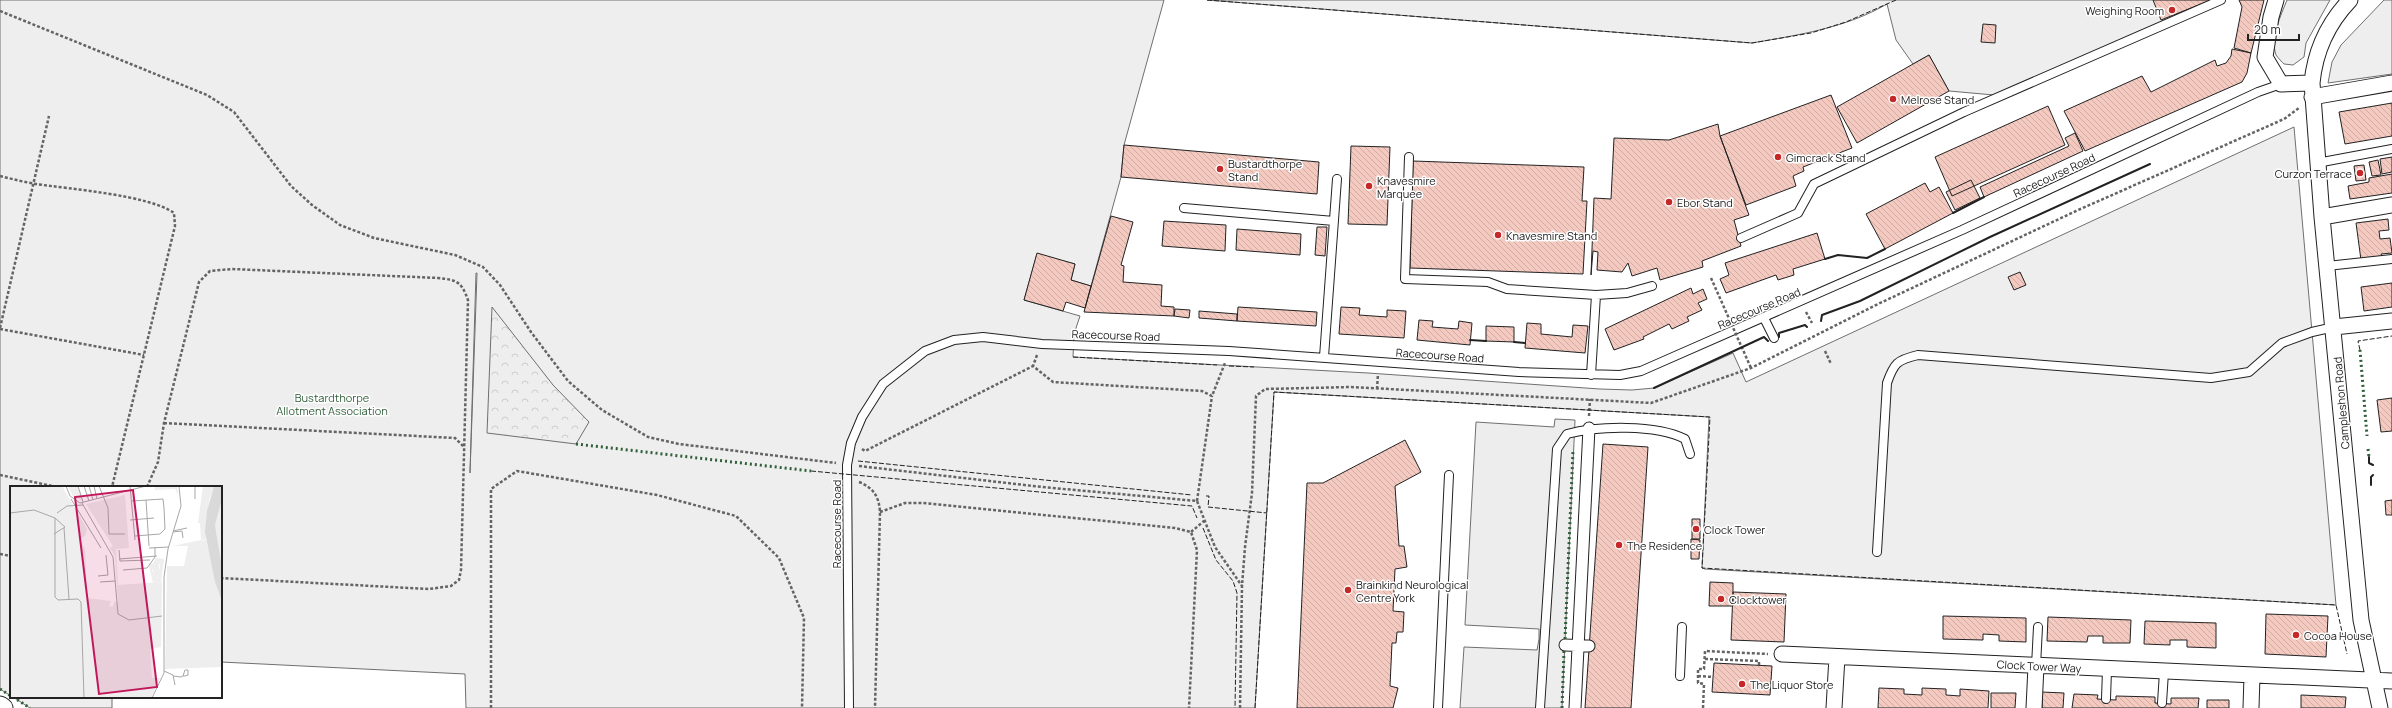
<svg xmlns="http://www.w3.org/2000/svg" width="2392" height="708" font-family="Manrope,sans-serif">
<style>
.green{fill:#eee;stroke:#6f6f6f;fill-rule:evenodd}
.forest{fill:url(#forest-crowns);stroke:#6f6f6f}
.parking{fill:#ededed;stroke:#6f6f6f}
.building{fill:url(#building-back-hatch);stroke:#222}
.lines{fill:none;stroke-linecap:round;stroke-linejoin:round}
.service-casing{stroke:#222;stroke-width:10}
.pedestrian-casing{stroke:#222;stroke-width:13}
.minor-casing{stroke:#222;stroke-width:17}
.tertiary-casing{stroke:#222;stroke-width:21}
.path{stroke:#646464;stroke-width:2.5;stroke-dasharray:3 2;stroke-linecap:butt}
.service{stroke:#fff;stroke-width:8}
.pedestrian{stroke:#fff;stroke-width:11}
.minor{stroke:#fff;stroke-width:15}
.tertiary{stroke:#fff;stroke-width:19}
.path-bridge{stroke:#646464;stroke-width:2.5;stroke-dasharray:3 2;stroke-linecap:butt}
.hedge{stroke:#2f5e38;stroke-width:3;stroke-dasharray:2 3;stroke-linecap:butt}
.fence{stroke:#222;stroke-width:1;stroke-dasharray:5 2;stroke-linecap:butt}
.wall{stroke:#222;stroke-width:2}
.poi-dot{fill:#c62828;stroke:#fff;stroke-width:1.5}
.labels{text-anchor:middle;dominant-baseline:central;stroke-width:3;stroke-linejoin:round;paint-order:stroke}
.poi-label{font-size:11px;fill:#222;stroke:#fff;text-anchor:start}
.street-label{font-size:11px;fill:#222;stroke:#fff}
.park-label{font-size:11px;fill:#2f5e38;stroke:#fff}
.inset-road{fill:none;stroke:#a7a7a7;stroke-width:1}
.view{fill:#c2185b;fill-opacity:0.15;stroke:#c2185b;stroke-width:2}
.inset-edge{fill:none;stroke:#222;stroke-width:2}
</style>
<defs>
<pattern id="forest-crowns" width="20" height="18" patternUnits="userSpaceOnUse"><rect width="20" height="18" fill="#eee"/><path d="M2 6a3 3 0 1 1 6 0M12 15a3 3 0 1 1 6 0" fill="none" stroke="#ccc"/></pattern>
<pattern id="building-back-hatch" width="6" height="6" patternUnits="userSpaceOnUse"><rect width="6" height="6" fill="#f3c9c0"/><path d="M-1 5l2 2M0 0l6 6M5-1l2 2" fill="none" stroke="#d0aca5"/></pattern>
</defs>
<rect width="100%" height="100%" fill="#fff"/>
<path class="green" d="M0 0H1164L1124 145 1121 177 1091 286 1071 280 1075 264 1037 254 1024 300 1080 316 1074 334 1073 357 1368 373 1600 389 1632 390 1654 388 1733 353 1746 382 2294 127 2336 605 1705 569 1702 568 1709 417 1274 392 1255 708H466L465 674 221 662V487H11V696L0 689ZM476 273H477L470 473V472Z
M1207 0H2211L1994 95 1949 91 1929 55 1913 64 1896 40 1887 4C1846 28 1798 35 1752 43Z
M2287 0H2330L2306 43 2304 57 2293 65 2284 64C2282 62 2278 58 2276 55 2270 38 2281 15 2287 0Z
M2384 0H2392V74L2328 83 2332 62 2341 45Z
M13 697H112V708H30Z"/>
<path class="forest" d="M492 307 553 385 589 422 576 444 487 433Z"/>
<path class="parking" d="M1555 419 1575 420 1562 708H1460L1464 647 1537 650 1539 639V629L1465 625 1476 422 1554 427Z"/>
<path class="building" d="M2153 0H2211L2161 20Z
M2239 0H2264L2251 53 2234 48 2242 7Z
M1983 24 1996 25 1995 43 1981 42Z
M2232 49 2251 53 2247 73 2242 82 2085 151 2064 111 2142 76 2151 92 2215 60 2217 66 2226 63 2231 56Z
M1929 55 1949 91 1857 143 1837 107Z
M1831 95 1852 148 1803 167 1804 171 1793 176 1796 186 1746 205 1720 136Z
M2392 103V136L2345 144 2339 112Z
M2048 106 2065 145 1952 196 1935 157Z
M1718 124 1720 136 1749 215 1734 220 1741 246 1702 261 1703 267 1660 280 1657 268 1632 276 1628 263 1622 272 1597 270 1598 252 1593 251 1591 275 1594 198 1611 199 1614 138 1669 140Z
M2075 133 2083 151 1984 197 1980 187 2069 146 2065 138Z
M1124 145 1319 162 1317 194 1121 177Z
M1351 146 1390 147 1387 225 1348 224Z
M2392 157V172L2382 174 2380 159Z
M2378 160 2381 175 2372 176 2369 162Z
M1413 161 1584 167 1582 201H1587L1583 274 1410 268Z
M2364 165 2366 180 2356 181 2354 166Z
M2392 174V193L2350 199 2348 186 2369 182V178Z
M1971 180 1980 198 1955 210 1946 192Z
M1925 183 1930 192 1939 187 1953 213 1885 249 1866 214Z
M1111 216 1133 222 1121 265 1124 266 1123 282 1162 285 1161 306 1174 307V316L1084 312Z
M2388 219 2389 230 2379 231 2380 239 2390 238 2392 253 2381 254 2382 257 2361 260 2356 223Z
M1164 221 1226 225 1225 251 1162 246Z
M1317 227H1327L1325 256 1315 255Z
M1237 229 1301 234 1300 255 1236 250Z
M1817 233 1825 259 1793 269 1794 275 1778 280 1776 275 1726 293 1720 279 1729 275 1725 263Z
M1037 253 1075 264 1071 280 1091 286 1085 308 1066 302 1063 311 1024 300Z
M2020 272 2026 285 2014 290 2008 277Z
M2392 283V307L2364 311 2361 287Z
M1691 288 1693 294 1703 289 1707 299 1698 303 1702 310 1687 317 1689 321 1672 329 1669 324 1643 337 1644 339 1614 350 1605 329Z
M1238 307 1317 312 1316 326 1237 321Z
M1341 307 1360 308 1359 315 1387 317V310L1406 311 1404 338 1339 334Z
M1175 309 1190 310 1189 318 1174 316Z
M1199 311 1237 314V321L1199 318Z
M1419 320 1433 321 1432 327 1458 329 1459 321 1472 323 1470 345 1417 340Z
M1527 323 1541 324V334L1572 337 1573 325 1588 326 1585 353 1525 348Z
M1486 326 1514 327V342L1486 341Z
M2392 398V431L2381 432 2377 400Z
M1405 440 1421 472 1395 486 1399 546H1404L1407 567 1395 569 1393 611 1404 612 1403 632H1397L1396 643H1392L1390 686 1398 688 1393 708H1297L1307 483H1323Z
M1603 444 1648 447 1631 708H1585Z
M2392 500V515H2386L2385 501Z
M1692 519H1700V539H1692Z
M1691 539 1700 540 1699 559H1691Z
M1710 582 1733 583V606H1709Z
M1733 592 1786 594 1784 642 1731 640Z
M2266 614 2328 616 2326 657 2265 654Z
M1943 616 2026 618V642L1999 641V635L1983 634V640L1943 639Z
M2048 617 2131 620 2130 643H2103V636H2088L2087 642 2047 641Z
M2145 621 2216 623V648L2187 647V640H2170V645L2144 644Z
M1714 663 1772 666 1770 695 1712 692Z
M1879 688 1904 689V694L1922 695V688L1946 689V695L1960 696V689L1989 691 1988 708H1878Z
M2042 692 2064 693 2063 708H2042Z
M1991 693H2016L2015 708H1991Z
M2074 694 2098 695 2097 699 2116 700V696L2155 697V703L2171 704V698H2199L2198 708H2072Z
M2301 695 2346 697 2345 708H2301Z
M2207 700H2229V708H2207Z"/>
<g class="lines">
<defs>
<path id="service" d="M1409 157 1405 279 1488 282 1507 289 1596 295 1627 293 1652 286
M2317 163 2392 149
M1184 208 1334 221
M1741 238 1798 213 1814 184 1964 112 2221 0
M2327 266 2392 259
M1764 318 1774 338
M1324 357 1337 179
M1591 375 1596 295
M1877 552 1887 383C1894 363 1897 360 1918 355L2211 378 2249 372 2282 343 2312 332 2334 327
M2036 666 2038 627
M1680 676 1682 627
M2106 699 2107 670
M2162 703 2164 672
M849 708 847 465 851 443 862 417 883 384 925 351 954 340 983 337 1042 344 1229 351 1519 372 1620 375 1641 371 1962 230 2258 92 2281 84
M1438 708 1449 475
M1540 708 1557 449 1567 434C1597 426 1656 424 1685 439L1690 454"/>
<path id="pedestrian" d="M1565 645 1589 646
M1575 708 1589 428"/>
<path id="minor" d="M2276 0 2271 17 2265 57 2281 84 2312 83
M2350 0C2328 23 2315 52 2312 83L2322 217 2361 620 2380 708
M2312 97 2392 83
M2322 217 2392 205
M2334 327 2392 321
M1782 654 2392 681
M1834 708 1837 657
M2034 708 2036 666
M2251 708 2252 676"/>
<path id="tertiary" d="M0 706 3 708"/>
</defs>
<use href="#service" class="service-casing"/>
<use href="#pedestrian" class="pedestrian-casing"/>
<use href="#minor" class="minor-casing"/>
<use href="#tertiary" class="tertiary-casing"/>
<path class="path" d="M0 11 207 95 234 112 291 186 312 205 340 225 374 238 455 255 483 267 500 285 531 332 568 381 602 410 648 437 679 444 836 463
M0 176C12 179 24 182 36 184 69 189 149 195 174 213L175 226 112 487
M1806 312 1812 323
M0 328 49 116
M0 329 144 355
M1825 351 1831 364
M1037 355 1033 366 1053 382 1202 391 1212 396 1225 363
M1377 389 1378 374
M1589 416 1590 399
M164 423 455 438 464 447
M862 449 865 451 1033 366
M859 466 1042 487 1197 501 1215 547 1242 586
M0 475 57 487
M859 482C874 488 879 497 880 512L875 708
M147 487 158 462 164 423 199 282 210 271 232 269 438 278C457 280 461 281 468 300L461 570 459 580 451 586 429 589 221 578
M1197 501 1212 396
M880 512 905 503H923L1175 528 1191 532 1197 550 1189 708
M1191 532 1204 521
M0 554 11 556
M1705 659 1759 661V666
M1698 676 1713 677
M491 708V489L517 471 657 495 736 516 779 558 804 618 802 708
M1240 708 1242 586 1245 547 1252 493 1256 396 1265 389 1351 387 1651 403 1751 368 1878 304 2076 211 2284 119 2299 108
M1703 708 1704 684 1698 683V669H1704L1705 651 1768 654"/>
<use href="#service" class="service"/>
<use href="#pedestrian" class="pedestrian"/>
<use href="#minor" class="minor"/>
<use href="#tertiary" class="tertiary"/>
<path class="path-bridge" d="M1711 278 1751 368"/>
<path class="hedge" d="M2360 350 2367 436
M576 444 811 471
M2368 449 2369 457
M1565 639 1573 451
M0 689 11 696
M13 697 30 708
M1562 708 1564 651"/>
<path class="fence" d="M1207 0 1752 43 1811 33 1846 22 1896 0
M2360 350 2358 341 2392 336
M1073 357 1217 365
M1229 366 1254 367
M858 461 1192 495
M811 471 1192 506 1197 518
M1206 496H1209L1208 507 1267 513
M1203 528 1216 560 1233 581 1237 593 1235 708
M1255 708 1274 392 1710 417 1702 568 2336 605 2347 654"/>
<path class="wall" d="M1953 213 1984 197
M1825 259 1838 255 1867 258 1885 249
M1821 321 1822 315 1860 301 1990 237 2150 164
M1779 337V333L1805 325 1807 327
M1470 340 1486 341
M1514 342 1525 343
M1654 388 1764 337 1768 341
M2369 457V463L2373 465
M2371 485V477L2373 475"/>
</g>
<g class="poi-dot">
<circle cx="2172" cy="10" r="4"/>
<circle cx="1893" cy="99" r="4"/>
<circle cx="1778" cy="157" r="4"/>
<circle cx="1220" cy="169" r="4"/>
<circle cx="2360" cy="173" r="4"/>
<circle cx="1369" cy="186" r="4"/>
<circle cx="1669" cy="202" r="4"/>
<circle cx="1498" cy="235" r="4"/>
<circle cx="1696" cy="529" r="4"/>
<circle cx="1619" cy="545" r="4"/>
<circle cx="1348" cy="590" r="4"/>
<circle cx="1721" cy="599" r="4"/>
<circle cx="2296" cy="635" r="4"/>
<circle cx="1742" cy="684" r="4"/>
</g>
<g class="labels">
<g class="poi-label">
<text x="2164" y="10" text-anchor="end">Weighing Room</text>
<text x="1901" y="99">Melrose Stand</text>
<text x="1786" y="157">Gimcrack Stand</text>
<text x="1228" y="163">Bustardthorpe<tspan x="1228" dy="13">Stand</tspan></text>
<text x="2352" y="173" text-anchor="end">Curzon Terrace</text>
<text x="1377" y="180">Knavesmire<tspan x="1377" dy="13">Marquee</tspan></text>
<text x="1677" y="202">Ebor Stand</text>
<text x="1506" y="235">Knavesmire Stand</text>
<text x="1704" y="529">Clock Tower</text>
<text x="1627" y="545">The Residence</text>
<text x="1356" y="584">Brainkind Neurological<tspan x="1356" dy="13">Centre York</tspan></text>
<text x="1729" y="599">Clocktower</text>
<text x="2304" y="635">Cocoa House</text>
<text x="1750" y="684">The Liquor Store</text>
</g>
<g class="street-label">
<text transform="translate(2054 175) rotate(-25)">Racecourse Road</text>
<text transform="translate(1759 308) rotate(-23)">Racecourse Road</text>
<text transform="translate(1116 335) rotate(2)">Racecourse Road</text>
<text transform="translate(1440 355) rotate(4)">Racecourse Road</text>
<text transform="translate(2341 403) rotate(-95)">Campleshon Road</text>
<text transform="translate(836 524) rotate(-90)">Racecourse Road</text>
<text transform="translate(2039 666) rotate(3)">Clock Tower Way</text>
</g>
<g class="park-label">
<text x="332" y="397">Bustardthorpe<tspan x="332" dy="13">Allotment Association</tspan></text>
</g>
</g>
<g transform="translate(10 486)">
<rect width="212" height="212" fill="#fff"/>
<path d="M0 0H52L77 43 75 50 70 53 75 63 77 112 101 115 99 120 103 121 104 116H108L105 70 100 62 103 60 76 18 115 9 119 62 106 63 108 99 152 96 151 161 140 163 142 192H150L141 212H0ZM58 0H68L72 15 62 9ZM193 0H204L199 15 196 53 192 54 212 115V181L155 183 157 80H174L178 60H162L191 54 190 37H188ZM212 13V81L205 39ZM146 72 154 73 149 79V90L146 92 141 80Z" fill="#eee"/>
<path d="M145 0H167L168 9 165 3 145 4ZM212 13 211 40V47L209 42 206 46 205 39ZM196 53 205 88 202 90 196 81 191 56ZM151 73H154L151 96 143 97 139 80 142 76V85L148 91Z" fill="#eee"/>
<path d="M204 0H212V13L205 39 212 81V115L205 96 195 46 197 25Z" fill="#d9d9d9"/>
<path class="inset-road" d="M56 0 60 10 70 17 136 0M68 0 73 16M74 0 79 15M79 0 83 14M84 0 87 13M89 0 98 22 99 48H115M120 0 125 54M185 0V13M61 13 91 62M136 14 139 60M122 15 153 13 154 22 155 43 150 48 125 50M72 17 103 71 108 128 119 134 152 130M0 27 24 24 45 32V111L48 114 68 113 71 116 74 212M47 27 57 20 73 19M120 34 144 32M54 42 59 113M163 45 177 42M163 46 172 45 173 52M44 48 55 41 45 32M139 62 159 61M109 64 110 75 140 74M109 73 147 70M113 84 137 82 145 71V61M88 90 98 89 96 69M90 96 105 95M154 185 163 189 165 199M163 190 171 191 173 190H175L178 189V184H175L173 190M142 212 154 187V91L158 63 171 20 169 0"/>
<path class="view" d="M123 4 147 201 89 208 65 11Z"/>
<rect width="212" height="212" class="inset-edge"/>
</g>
<path d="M2248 34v6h51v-6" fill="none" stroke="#222222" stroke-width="2"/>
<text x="2254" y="34" font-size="12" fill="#222222" stroke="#ffffff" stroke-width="3" paint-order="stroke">20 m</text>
</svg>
